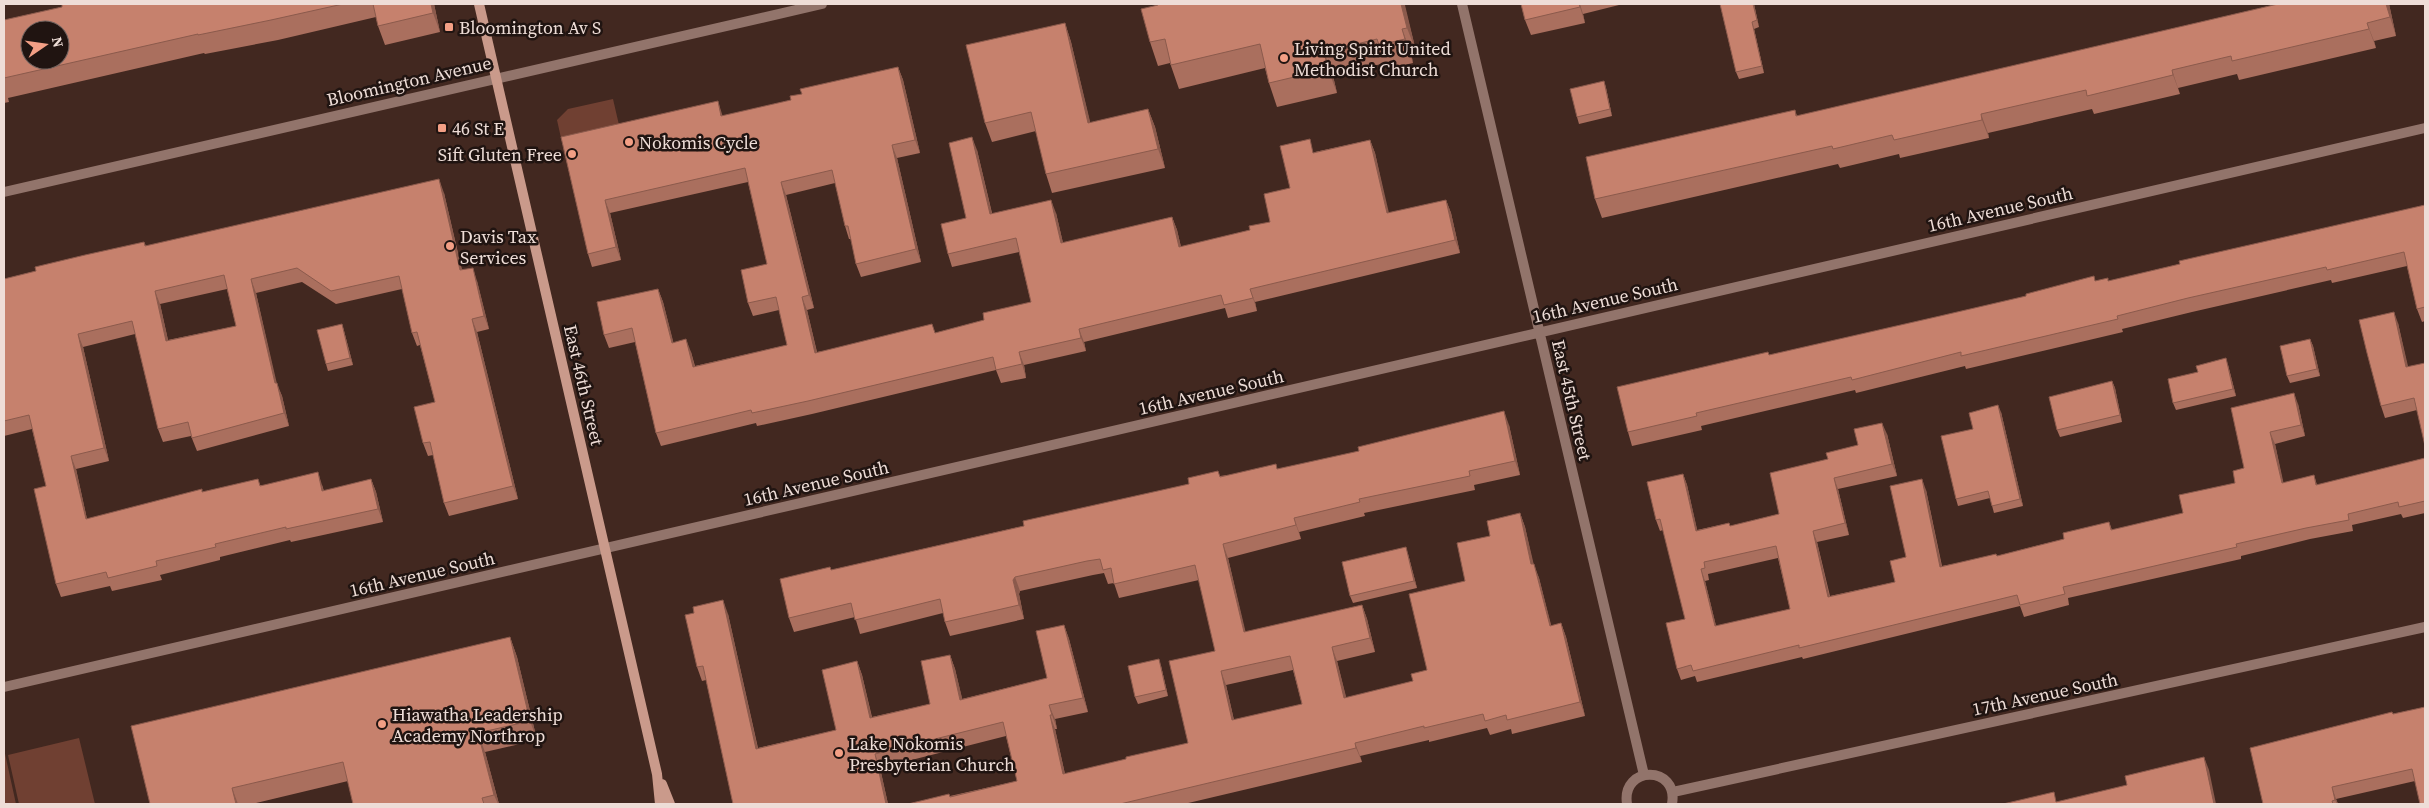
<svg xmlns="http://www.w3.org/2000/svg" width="2429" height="808" font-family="'Source Serif 4',serif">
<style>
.green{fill:#704032}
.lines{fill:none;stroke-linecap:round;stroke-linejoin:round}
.minor{stroke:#92746b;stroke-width:10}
.tertiary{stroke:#92746b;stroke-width:10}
.secondary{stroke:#ca9a8b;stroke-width:10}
.wall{fill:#aa6f5e;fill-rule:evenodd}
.shaded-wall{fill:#8b5a4c}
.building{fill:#c6816d;stroke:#8b5a4c;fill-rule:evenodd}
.poi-dot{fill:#f39f85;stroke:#201411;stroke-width:2}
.labels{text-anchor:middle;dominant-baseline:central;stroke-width:5;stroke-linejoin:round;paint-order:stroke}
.poi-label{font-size:18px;fill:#eeddd7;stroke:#201411;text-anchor:start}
.street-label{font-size:18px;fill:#eeddd7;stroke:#201411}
</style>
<rect width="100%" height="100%" fill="#422820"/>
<path class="green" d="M613 99 619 125 561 138 557 120 568 109Z
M79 738 95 804H19L8 755Z
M4 749 16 804H4Z"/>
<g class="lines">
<path class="minor" d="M1462 4 1644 775
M4 687 2425 128
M1673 792 2425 627
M1627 804C1621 765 1679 765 1672 804"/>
<path class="tertiary" d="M4 192 822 4"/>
<path class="secondary" d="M479 4 657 774 660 804
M662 784 670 804"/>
</g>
<path class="wall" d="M62 4H434L440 32 385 45 378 26 376 17 278 40 205 54 204 53 8 98 9 102 4 103V20L62 7Z
M1158 4H1404L1416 51 1411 53 1413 63 1387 69 1385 63 1333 76 1337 93 1277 107 1269 83 1265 68 1179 89 1170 63 1158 66 1150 42Z
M1521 4H1623L1583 14 1585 23 1531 35 1525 20Z
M1720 4H1754L1759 27 1754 29 1764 73 1739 79 1736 72Z
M2278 4H2389L2396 36 2374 41 2376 48 2239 80 2237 74 2178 88 2180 94 2094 114 2092 109 1988 133 1989 138 1900 158 1899 154 1840 168 1838 164 1602 218 1595 199 1795 110 1797 116Z
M1065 23 1071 42 1090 123 1148 109 1155 127 1165 168 1052 193 1046 174 1036 131 992 142 985 123Z
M898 67 903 80 920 153 897 158 921 262 861 277 856 264 851 239H849L845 226 835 183 786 195 814 308 807 310 817 352 935 333 984 320 1031 302 1019 252 952 267 948 254 966 218 977 150 992 213H1056L1063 243 1172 217 1177 230 1181 247 1250 230 1270 222 1290 188 1315 152 1370 140 1375 153 1388 213 1446 200 1451 213 1460 253 1255 302 1257 311 1228 318 1225 308 1084 342 1086 351 1024 365 1026 378 1001 383 996 370 812 414 757 426 756 423 661 446 656 433 635 342 609 348 604 335 658 289 663 302 673 342 691 352 695 366 787 345 779 310 753 316 748 303 767 264 748 182 610 213 621 260 592 267 588 254 561 137 723 116 791 100 802 94Z
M1604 81 1606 88 1612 116 1579 124 1577 117Z
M444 193 462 270 477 281 489 329 477 332 518 499 449 516 444 503 433 455 428 456 423 443 435 402 420 345 417 346 412 333 402 289 336 304 302 282 256 293 276 383 282 396 289 426 197 451 191 436 163 442 158 429 135 334 83 347 109 461 76 469 87 519 258 479 260 485H322L324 491 371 479 376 492 383 522 291 542 290 540 220 557V560L160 575 162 580 112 591 110 586 61 597 56 584 46 486 32 429 4 436V279L36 271 144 242 146 246ZM227 289 236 326 168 340 160 304Z
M2425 205V321L2422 322 2417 309 2407 266 2332 283 2331 280 2192 312 2122 329 2123 332 1966 369 1965 366 1856 393 1855 390 1701 426 1702 430 1632 446 1628 432 1769 355 2096 281H2109Z
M2398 323 2417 410 2385 418 2381 406Z
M342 324 344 331 353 365 328 371 326 364Z
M2310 339 2313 346 2320 376 2290 383 2287 376Z
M2228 365 2236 396 2176 410 2173 403Z
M2112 381 2115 388 2122 422 2060 437 2057 430Z
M2298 404 2305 436 2275 444 2283 483 2314 475 2317 485 2425 458V513L2403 518 2401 514 2352 525 2353 531 2310 539 2241 556V559L2068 598 2069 605 2024 617 2020 606 1803 659 1802 657 1697 682 1695 676 1681 680 1677 669 1685 619 1663 530 1660 531 1656 520 1683 474 1687 485 1697 530 1729 523 1730 526 1779 514 1828 459 1858 445 1887 434 1897 476 1838 489 1849 535 1817 542 1830 596 1895 582 1906 557 1926 490 1942 566 1997 556 2064 539 2109 522 2112 530 2183 513 2235 483 2244 468 2231 408ZM1778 558 1790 609 1716 626 1705 581 1709 580 1708 574Z
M2001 412 2023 506 1994 513 1990 498 1958 506 1956 499 1973 429Z
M1509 425 1520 475 1474 485 1475 490 1364 513 1365 516 1299 532 1301 539 1228 558 1245 632 1362 605 1367 619 1375 652 1337 661 1346 698 1413 681 1427 670 1465 581 1490 536 1520 513 1525 527 1533 564 1539 578 1551 626 1561 623 1566 637 1585 716 1512 734 1511 729 1490 735 1487 728 1429 742V740L1360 756 1362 762 1184 804H908L950 796 1017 781 1006 736 880 768 888 804H733L706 680 702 681 697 667 728 614 758 748 836 730 857 661 862 675 872 717 930 704 950 655 955 669 962 699 1047 678 1064 625 1069 639 1088 712 1055 719 1057 729H1055L1065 774 1126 759 1188 743 1215 651 1199 580 1119 598 1114 583 1108 584 1104 573 1093 575 1020 591 1019 594 1024 619 950 636 945 622 943 613 860 634 855 617 794 632 789 618 830 567 831 570 1024 526 1220 476 1278 469ZM1293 670 1302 704 1234 720 1226 685Z
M1408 554 1417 588 1353 603 1350 596Z
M510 637 517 657 537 740 485 752 499 804H353L348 781 252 804H150Z
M1161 666 1168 696 1138 704 1135 697Z
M2425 707 2415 781 2336 799 2338 804H2263L2393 714Z"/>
<path class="shaded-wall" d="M431 4H434L440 32 433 13Z
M1401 4H1404L1405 5 1416 51 1407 28Z
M1579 4H1580L1583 14 1585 23Z
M1753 4H1754L1759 27 1757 20Z
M2386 4H2389L2396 36 2390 17Z
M1752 22 1754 29 1764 73 1762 66Z
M1065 23 1071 42 1095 142 1088 123Z
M2367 23 2374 41 2376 48 2369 29Z
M1402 29 1411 53 1413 63 1405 39Z
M1324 52 1333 76 1337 93 1328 69Z
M898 67 903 80 920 153 915 140Z
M2172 70 2180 94 2173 75Z
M1604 81 1606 88 1612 116 1610 109Z
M718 101 722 114 726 129 721 116Z
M1148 109 1155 127 1165 168 1158 149Z
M1981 114 1988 133 1989 138 1982 120Z
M972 137 977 150 995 227 990 214Z
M1370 140 1375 153 1392 226 1387 213Z
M892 145 897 158 921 262 916 249Z
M439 179 444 193 465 284 460 270Z
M781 182 786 195 814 308 809 295Z
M605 200 610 213 621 260 616 247Z
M1051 200 1056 213 1066 256 1061 243Z
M1446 200 1451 213 1460 253 1455 240Z
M1172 217 1177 230 1184 260 1179 247Z
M473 268 477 281 489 329 484 316Z
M251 279 256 293 280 397 275 383Z
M658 289 663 302 677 356 672 343Z
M1250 289 1255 302 1257 311 1253 298Z
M155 291 160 304 171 354 166 341Z
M802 297 807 310 820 366 815 353Z
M2394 312 2398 323 2411 379 2406 367Z
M472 319 477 332 518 499 513 486Z
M342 324 344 331 353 365 350 358Z
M1079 329 1084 342 1086 351 1081 338Z
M78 334 83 347 109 461 104 448Z
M686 339 691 352 698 380 693 367Z
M2310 339 2313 346 2320 376 2317 369Z
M1019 352 1024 365 1026 378 1022 364Z
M2226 358 2228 365 2236 396 2233 389Z
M2112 381 2115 388 2122 422 2120 415Z
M277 383 282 396 289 426 284 413Z
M2294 393 2298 404 2305 436 2301 425Z
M1998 405 2001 412 2023 506 2020 499Z
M1504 411 1509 425 1520 475 1515 461Z
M1882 423 1887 434 1897 476 1892 464Z
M2270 432 2275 444 2286 494 2282 483Z
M71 456 76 469 90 533 86 519Z
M318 472 322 485 327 504 322 491Z
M1683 474 1687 485 1700 542 1696 531Z
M1834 478 1838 489 1849 535 1845 523Z
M371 479 376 492 383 522 378 509Z
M1922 479 1926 490 1944 578 1940 567Z
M1520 513 1525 527 1537 578 1531 564Z
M1294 518 1299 532 1301 539 1296 525Z
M1813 531 1817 542 1832 608 1828 597Z
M1223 544 1228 558 1249 646 1244 632Z
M1406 547 1408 554 1417 588 1414 581Z
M1534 564 1539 578 1555 640 1550 626Z
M1701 569 1705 581 1719 638 1715 626Z
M1015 577 1020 591 1019 594 1024 619 1019 605 1013 580Z
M723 600 728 614 761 763 756 749Z
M1362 605 1367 619 1375 652 1370 638Z
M1561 623 1566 637 1585 716 1580 702Z
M1064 625 1069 639 1088 712 1083 698Z
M510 637 517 657 537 740 530 721Z
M1332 647 1337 661 1350 712 1344 698Z
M950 655 955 669 966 714 960 700Z
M1159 659 1161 666 1168 696 1166 690Z
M857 661 862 675 875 732 870 718Z
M1221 671 1226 685 1237 734 1232 720Z
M1049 705 1055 719 1057 729 1052 715Z
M1050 715 1055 729 1068 788 1063 774Z
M478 733 485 752 499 804H498L494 795Z
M1355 743 1360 756 1362 762 1356 748Z
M875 754 880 768 888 804H886Z
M2204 757 2209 770 2216 804H2214Z
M2332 787 2336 799 2338 804H2337L2335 800Z
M232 788 238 804H236Z"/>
<path class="building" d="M62 4H343L271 20 198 35V34L4 78V20L62 7ZM30 30H60V60H30Z
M373 4H431L433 13 378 26Z
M1158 4H1401L1407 28 1402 29 1405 39 1379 45 1377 39 1324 52 1328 69 1269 83 1260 44 1171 65 1165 39 1150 42 1141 9 1158 5Z
M1521 4H1579L1580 7 1525 20Z
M1720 4H1753L1757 20 1752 22 1762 66 1736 72Z
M2278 4H2386L2390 17 2367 23 2369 29 2232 61 2231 56 2172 70 2173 75 2087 96 2086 90 1981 114 1982 120 1894 140 1892 135 1833 149 1832 146 1595 199 1586 157 1795 110 1796 116Z
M1065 23 1088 123 1148 109 1158 149 1046 174 1031 112 985 123 966 45Z
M898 67 915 140 892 145 916 249 856 264 848 226H845L832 170 781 182 809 295 802 297 815 353 932 324 935 333 984 320 983 313 1031 302 1016 238 948 254 941 224 966 218 949 143 972 137 990 214 1051 200 1061 243 1172 217 1179 247 1250 230 1249 226 1270 222 1264 194 1290 188 1280 146 1310 139 1313 153 1370 140 1387 213 1446 200 1455 240 1250 289 1253 298 1224 305 1221 295 1079 329 1081 338 1019 352 1022 364 996 370 993 357 808 401 752 413 751 410 656 433 632 328 604 335 597 302 658 289 672 343 686 339 693 367 787 345 776 297 748 303 741 270 767 264 745 168 605 200 616 247 588 254 561 137 718 101 721 116 791 100 790 96 802 94 800 89Z
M1604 81 1610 109 1577 117 1570 89Z
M439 179 460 270 473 268 484 316 472 319 513 486 444 503 430 442 423 443 414 407 435 402 417 332 412 333 399 276 331 291 297 268 251 279 275 383H277L284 413 192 438 188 422 158 429 132 321 78 334 104 448 71 456 86 519 202 489V492L258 479 260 486 318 472 322 491 371 479 378 509 286 529V527L215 544 216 547 156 561 157 566 108 578 106 572 56 584 34 489 46 486 29 415 4 421V279L36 271 35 267 85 255 144 242 145 246ZM224 275 236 326 166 341 155 291Z
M2425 205V307L2417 309 2404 252 2327 270 2326 267 2188 298 2117 316 2118 319 1961 356V352L1852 380 1851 377 1696 413 1697 416 1628 432 1617 387 1768 352 1769 355 1940 316 2026 296V294L2094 276 2095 281 2108 278V281L2180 264 2179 261Z
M2394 312 2406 367 2425 363V446L2414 398 2381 406 2367 353 2359 320Z
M342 324 350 358 326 364 317 330Z
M2310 339 2317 369 2287 376 2280 346Z
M2226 358 2233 389 2173 403 2168 379 2198 372 2196 366Z
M2112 381 2120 415 2057 430 2049 397Z
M2294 393 2301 425 2270 432 2282 483 2314 475 2316 485 2425 458V501L2399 507 2398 502 2348 514 2349 520 2306 528 2236 544 2237 547 2063 587 2065 594 2020 605 2017 595 1799 648V645L1693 671 1691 665 1677 669 1666 623 1685 619 1660 519 1656 520 1647 482 1683 474 1696 531 1729 523 1730 526 1779 514 1770 473 1828 459 1826 453 1858 445 1854 429 1882 423 1892 464 1834 478 1845 523 1813 531 1828 597 1895 582 1890 561 1906 557 1890 486 1922 479 1940 567 1996 554 1997 556 2064 539 2063 533 2109 522 2111 530 2183 513 2179 495 2235 483 2233 471 2244 468 2231 408ZM1776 546 1790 609 1715 626 1701 569 1705 568 1704 562Z
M1998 405 2020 499 1992 506 1988 491 1956 499 1941 436 1973 429 1969 413Z
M1504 411 1515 461 1469 471 1470 476 1359 499 1360 502 1294 518 1296 525 1223 544 1244 632 1362 605 1370 638 1332 647 1344 698 1413 681 1411 674 1427 670 1409 594 1465 581 1457 543 1490 536 1487 521 1520 513 1531 564H1534L1550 626 1561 623 1580 702 1507 720 1506 715 1485 721 1483 714 1424 728V726L1355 743 1356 748 1120 804H908L949 794 950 797 1017 781 1003 722 875 754 886 804H733L703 666 697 667 685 615 694 613 693 607 723 600 756 749 836 730 822 670 857 661 870 718 930 704 921 661 950 655 960 700 1047 678 1036 631 1064 625 1083 698 1049 705 1052 715H1050L1063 774 1126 759V757L1188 743 1169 661 1215 651 1195 565 1114 584 1111 568 1103 570 1100 559 1087 561 1015 577 1013 580 1019 605 945 622 940 599 855 620 851 603 789 618 780 579 830 567 831 570 1024 526 1023 521 1189 484 1188 478 1218 471 1220 477 1276 464 1277 469 1359 451 1358 447ZM1290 656 1302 704 1232 720 1221 671Z
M1406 547 1414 581 1350 596 1342 562Z
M510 637 530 721 478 733 494 795 482 798 484 804H353L343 762 232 788 236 804H150L131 726Z
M1159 659 1166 690 1135 697 1128 666Z
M2425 707V804H2420L2412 769 2332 787 2335 800 2332 801 2333 804H2263L2250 748 2392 712 2393 714Z
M2204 757 2214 804H2003L2054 792 2056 802 2127 785 2125 776Z"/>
<g class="poi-dot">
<rect x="444" y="22" width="10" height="10" rx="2.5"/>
<circle cx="1284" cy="58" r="5"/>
<rect x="437" y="123" width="10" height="10" rx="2.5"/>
<circle cx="629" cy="142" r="5"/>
<circle cx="572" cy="154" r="5"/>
<circle cx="450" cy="246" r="5"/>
<circle cx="382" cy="724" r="5"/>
<circle cx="839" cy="753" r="5"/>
</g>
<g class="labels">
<g class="poi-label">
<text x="459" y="27">Bloomington Av S</text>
<text x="1294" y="48">Living Spirit United<tspan x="1294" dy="21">Methodist Church</tspan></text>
<text x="452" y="128">46 St E</text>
<text x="639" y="142">Nokomis Cycle</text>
<text x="562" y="154" text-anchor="end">Sift Gluten Free</text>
<text x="460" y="236">Davis Tax<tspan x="460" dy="21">Services</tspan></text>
<text x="392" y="714">Hiawatha Leadership<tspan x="392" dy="21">Academy Northrop</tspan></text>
<text x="849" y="743">Lake Nokomis<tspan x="849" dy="21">Presbyterian Church</tspan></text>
</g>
<g class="street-label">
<text transform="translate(409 81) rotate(-13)">Bloomington Avenue</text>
<text transform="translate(2000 209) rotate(-13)">16th Avenue South</text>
<text transform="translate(1605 300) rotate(-13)">16th Avenue South</text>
<text transform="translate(584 385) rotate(77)">East 46th Street</text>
<text transform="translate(1211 392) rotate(-13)">16th Avenue South</text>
<text transform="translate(1572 400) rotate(77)">East 45th Street</text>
<text transform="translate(816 483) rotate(-13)">16th Avenue South</text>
<text transform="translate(422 574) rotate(-13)">16th Avenue South</text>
<text transform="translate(2045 694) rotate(-12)">17th Avenue South</text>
</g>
</g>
<rect width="2429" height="808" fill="none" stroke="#eeddd7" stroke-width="10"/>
<g transform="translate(45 45) rotate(77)"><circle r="24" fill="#201411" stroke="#726460"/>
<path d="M0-4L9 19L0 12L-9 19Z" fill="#f39f85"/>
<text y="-8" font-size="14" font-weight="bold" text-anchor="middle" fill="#eeddd7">N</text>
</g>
</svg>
